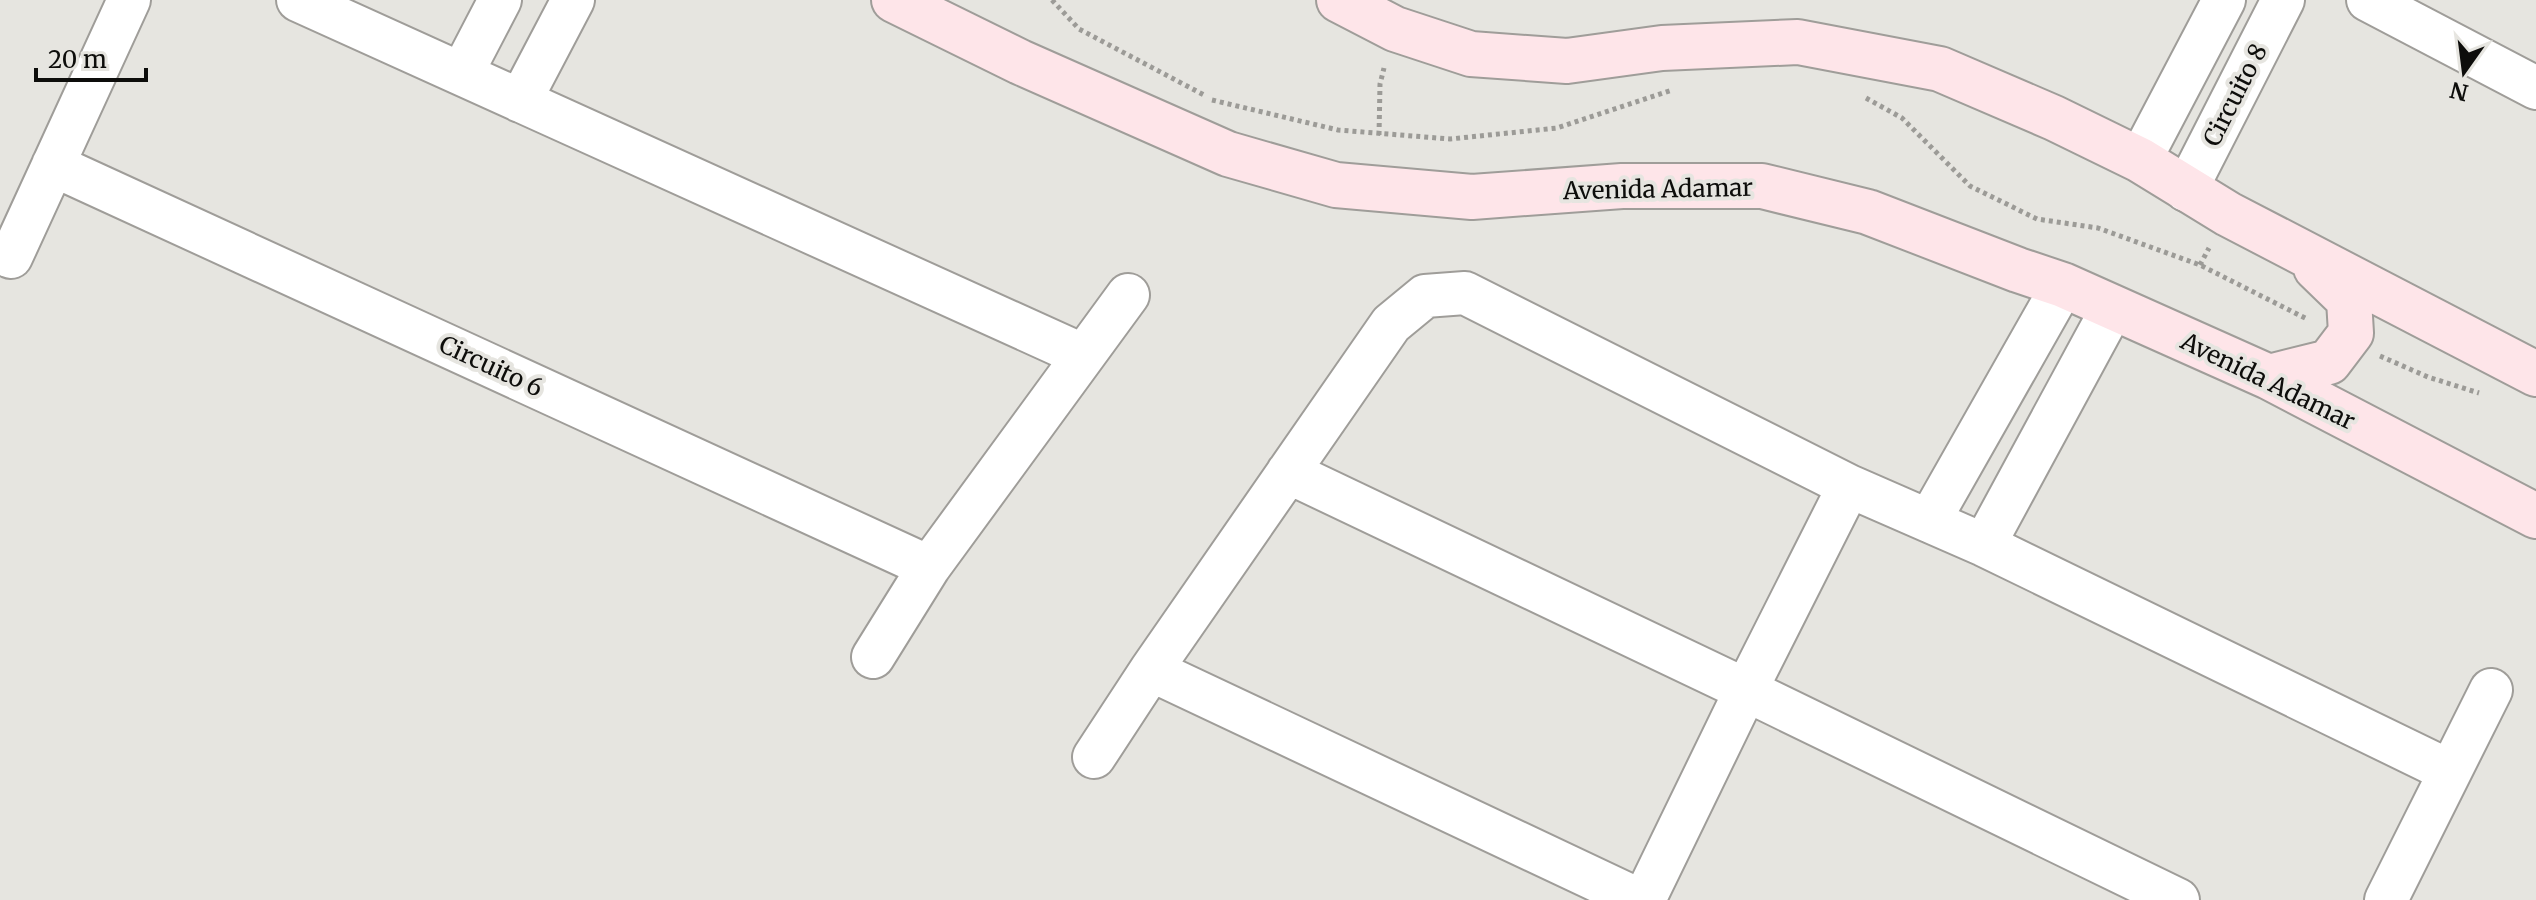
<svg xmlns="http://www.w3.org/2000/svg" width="2536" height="900" font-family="Merriweather,serif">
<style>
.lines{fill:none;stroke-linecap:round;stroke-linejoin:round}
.street-casing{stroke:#9f9d99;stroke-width:46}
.secondary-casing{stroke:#9f9d99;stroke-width:48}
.path{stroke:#9c9b97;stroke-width:5;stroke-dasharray:4 4;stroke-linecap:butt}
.street{stroke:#fff;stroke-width:42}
.secondary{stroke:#fee5e9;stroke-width:44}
.labels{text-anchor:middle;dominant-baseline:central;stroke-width:8;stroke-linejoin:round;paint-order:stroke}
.street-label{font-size:24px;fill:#0d0d0b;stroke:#e6e5e0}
</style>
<rect width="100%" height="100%" fill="#e6e5e0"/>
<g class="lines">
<defs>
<path id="street" d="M298 0 1082 355
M2368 0 2536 88
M462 73 500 0
M520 101 573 0
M2140 160 2224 0
M53 165 929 567
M2186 190 2283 0
M11 257 129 0
M1288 472 1746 690 2178 900
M1929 521 2063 285
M1984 545 2113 307
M873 657 929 567 1128 295
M1151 670 1639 900
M1094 757 1151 670 1391 324 1425 296 1465 293 1849 486 1984 545 2449 771
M1644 900 1746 690 1849 486
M2386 900 2491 690"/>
<path id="secondary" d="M894 0 1020 62 1228 154 1336 185 1472 197 1622 186H1762L1868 212 2018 270 2063 285 2269 377 2536 516
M1339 0 1395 29 1471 54 1567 61 1662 48 1798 42 1940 69 2054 118 2140 160 2228 214 2536 374
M2269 377 2329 362 2351 333 2349 300 2316 268"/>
</defs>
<use href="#street" class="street-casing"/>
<use href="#secondary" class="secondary-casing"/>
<path class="path" d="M1052 0 1079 29 1204 95
M1866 98 1902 118 1970 186 2037 219 2098 228 2200 265 2307 319
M1212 100 1338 130 1450 139 1557 128 1672 90
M1379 135 1380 84 1384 68
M2200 265 2209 248
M2380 356 2428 377 2479 393"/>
<use href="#street" class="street"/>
<use href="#secondary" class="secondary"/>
</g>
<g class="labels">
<g class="street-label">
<text transform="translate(2235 95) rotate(-63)">Circuito 8</text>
<text transform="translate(1658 189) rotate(-1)">Avenida Adamar</text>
<text transform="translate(491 366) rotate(25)">Circuito 6</text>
<text transform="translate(2268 381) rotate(26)">Avenida Adamar</text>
</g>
</g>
<g transform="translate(2464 72) rotate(194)" stroke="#e6e5e0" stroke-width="6" paint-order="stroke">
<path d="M0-6L14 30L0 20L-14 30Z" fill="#0d0d0b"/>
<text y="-12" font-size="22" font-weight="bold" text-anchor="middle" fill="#0d0d0b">N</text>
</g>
<path d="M36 68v12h110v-12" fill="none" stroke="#0d0d0b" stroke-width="4"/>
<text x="48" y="68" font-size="24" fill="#0d0d0b" stroke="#e6e5e0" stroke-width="6" paint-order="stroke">20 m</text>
</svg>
